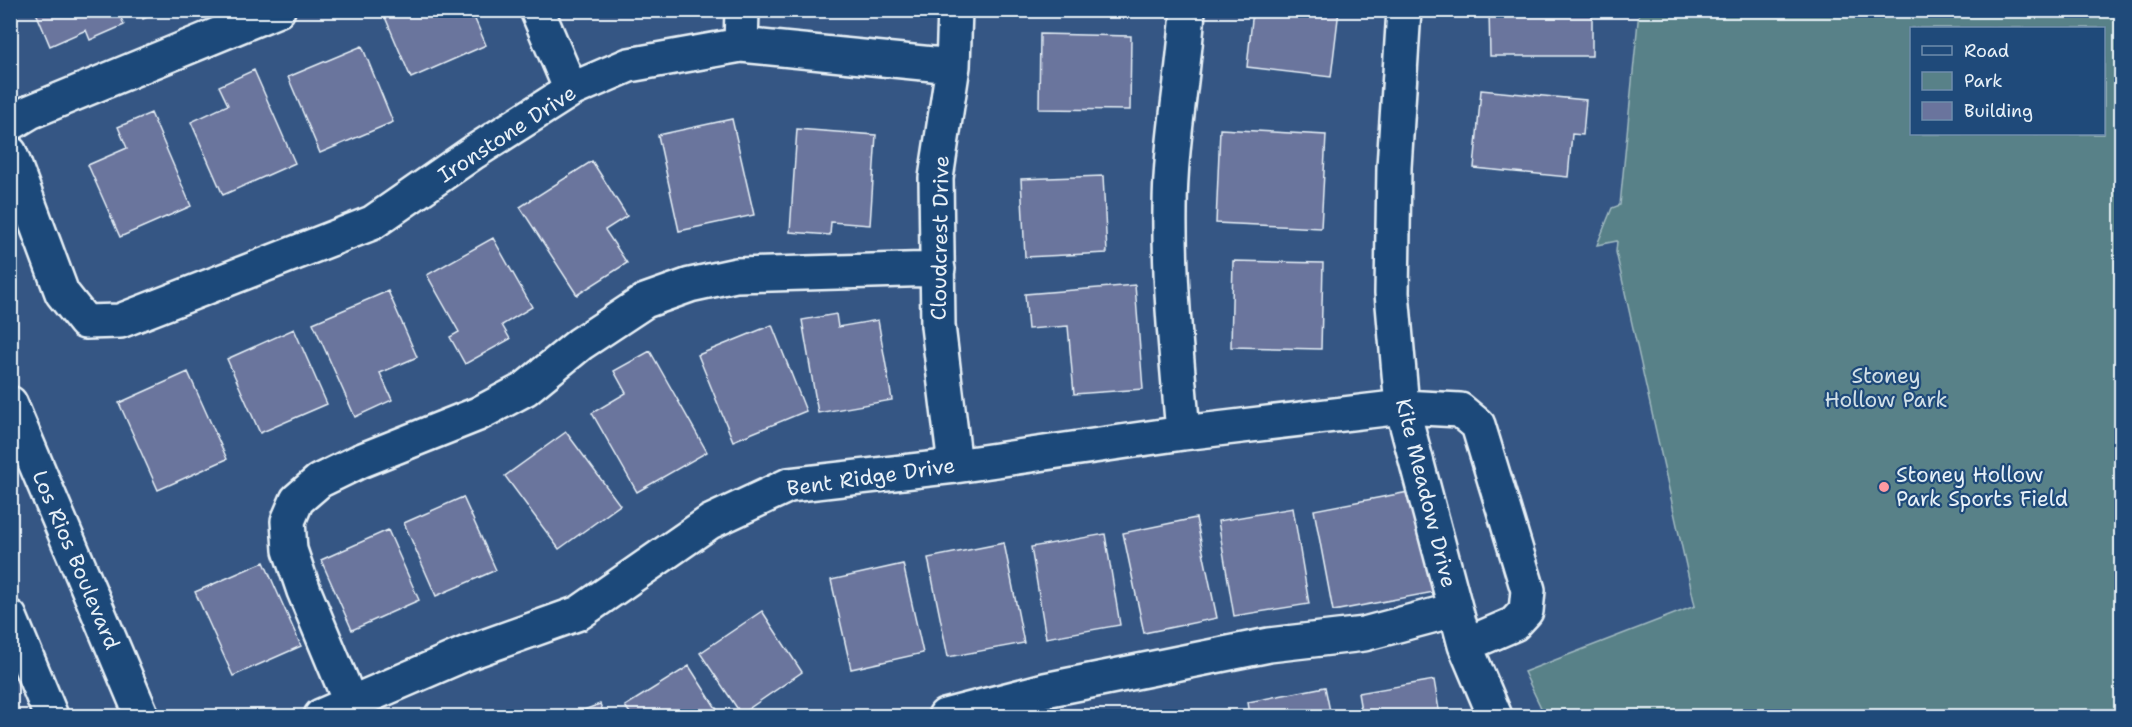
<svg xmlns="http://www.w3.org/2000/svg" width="2132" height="727" font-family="'Shantell Sans',sans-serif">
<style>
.green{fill:#588188;stroke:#a0b9c0;stroke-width:1.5;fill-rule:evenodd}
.building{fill:#6a749d;stroke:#e8f1f8;stroke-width:1.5}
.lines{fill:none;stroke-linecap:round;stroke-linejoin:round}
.minor-casing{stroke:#e8f1f8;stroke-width:38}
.major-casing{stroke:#e8f1f8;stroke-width:38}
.minor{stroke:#1f4a7a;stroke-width:33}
.major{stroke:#1f4a7a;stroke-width:33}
.poi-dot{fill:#ff9aa2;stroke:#1f4a7a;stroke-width:2}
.labels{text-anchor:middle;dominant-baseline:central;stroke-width:4.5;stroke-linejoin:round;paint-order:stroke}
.street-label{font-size:21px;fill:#e8f1f8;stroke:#1f4a7a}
.park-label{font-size:21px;fill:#d2e0e7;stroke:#1f4a7a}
.poi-label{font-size:21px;fill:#e8f1f8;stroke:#1f4a7a;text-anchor:start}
</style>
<rect width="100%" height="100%" fill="#355684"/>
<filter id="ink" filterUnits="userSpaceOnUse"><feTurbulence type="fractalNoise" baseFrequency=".0167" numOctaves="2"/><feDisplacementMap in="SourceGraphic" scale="12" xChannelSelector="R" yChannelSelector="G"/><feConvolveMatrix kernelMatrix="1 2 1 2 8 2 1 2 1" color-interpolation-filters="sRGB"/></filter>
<g filter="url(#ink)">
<path class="green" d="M1639 11H2121V716H1545L1524 672 1695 606 1616 252 1617 241 1597 245 1612 208 1620 205ZM1912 28H2104V134H1912Z"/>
<path class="building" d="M35 10H118L124 25 90 40 86 30 50 46Z
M140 10H163L143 19Z
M382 10H471L486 45 411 78Z
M1253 10H1339L1331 77 1247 67Z
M1489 10H1592V56H1490Z
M1040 34 1131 36 1130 110 1039 109Z
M362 46 393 122 320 153 288 77Z
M254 70 295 163 223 195 191 122 228 105 219 86Z
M1481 90 1586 100 1583 135 1572 134 1568 177 1474 168Z
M151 113 191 206 120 237 88 165 127 148 118 127Z
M732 119 754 215 679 231 658 135Z
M797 129 876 135 870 225 831 222 830 235 790 232Z
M1220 129 1326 135 1321 228 1216 223Z
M592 161 627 216 605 230 627 263 577 295 520 207Z
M1103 176 1107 253 1025 257 1021 179Z
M493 238 532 307 502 325 510 339 465 364 450 337 459 332 427 275Z
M1233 261 1323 263 1321 349 1231 347Z
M1135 285 1143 389 1074 394 1068 326 1028 329 1025 294Z
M388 291 417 357 380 373 392 400 355 417 313 323Z
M836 314 838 327 878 320 892 400 818 413 802 320Z
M772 325 806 411 733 441 698 355Z
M294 329 327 404 260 433 227 359Z
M650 351 707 452 637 492 592 413 626 393 614 371Z
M188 372 227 459 158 490 119 403Z
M566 432 620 505 559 549 505 476Z
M1414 491 1434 592 1333 611 1314 510Z
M463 497 496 570 436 596 404 523Z
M1293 508 1309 604 1234 616 1218 521Z
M1196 518 1217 618 1144 633 1123 533Z
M388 530 419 600 352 630 321 560Z
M1105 534 1120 625 1046 638 1031 547Z
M1004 543 1024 643 948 657 928 558Z
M264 562 301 646 233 676 195 592Z
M903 564 923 653 851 669 831 580Z
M762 611 802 672 741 714 700 653Z
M689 666 721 716H632L625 706Z
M1434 680 1440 716H1362L1358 693Z
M1325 687 1331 716H1250L1248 702Z
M600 704 605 716H568Z
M1174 711 1175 716H1151Z"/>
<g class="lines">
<defs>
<path id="minor" d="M537 10 571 90
M1404 10 1394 167 1392 293 1402 407 1465 645 1495 716
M741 45 742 10
M10 124 30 112 278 10
M10 153 62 293 85 322 120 321 372 223 474 152 571 90 629 65 741 45 953 66
M1183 433C1177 359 1169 285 1170 210 1170 143 1184 77 1188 10
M955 466 938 326 936 178 953 66 955 10
M321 716 467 653 579 613 710 522 789 485 955 466 1183 433 1402 407 1460 410 1478 425 1528 590 1526 611 1514 624 1465 645
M356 716 304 591 290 550 288 521 297 500 319 481 360 461 478 414 525 389 580 344 645 301 690 285 736 275 938 269
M945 716 1045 690 1269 645 1364 634 1454 610"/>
<path id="major" d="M10 403 142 716
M10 617 51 716"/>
</defs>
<use href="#minor" class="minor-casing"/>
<use href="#major" class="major-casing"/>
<use href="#minor" class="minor"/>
<use href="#major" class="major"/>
</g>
</g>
<circle class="poi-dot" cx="1884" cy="487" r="6"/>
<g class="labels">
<g class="street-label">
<text transform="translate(507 134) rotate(-33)">Ironstone Drive</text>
<text transform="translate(940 238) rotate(-89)">Cloudcrest Drive</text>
<text transform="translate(871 477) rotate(-8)">Bent Ridge Drive</text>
<text transform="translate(1426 493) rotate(76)">Kite Meadow Drive</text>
<text transform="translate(76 560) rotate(67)">Los Rios Boulevard</text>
</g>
<g class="park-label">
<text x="1886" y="376">Stoney<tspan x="1886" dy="24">Hollow Park</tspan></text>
</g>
<g class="poi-label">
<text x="1896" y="475">Stoney Hollow<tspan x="1896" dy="24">Park Sports Field</tspan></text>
</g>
</g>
<rect width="2132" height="727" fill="none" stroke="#1f4a7a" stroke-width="36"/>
<rect x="18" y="18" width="2096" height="691" fill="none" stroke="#e8f1f8" stroke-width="2" filter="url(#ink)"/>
<rect x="1910" y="27" width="195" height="108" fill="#1f4a7a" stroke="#6f8dac" stroke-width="1.5"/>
<rect x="1922" y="46" width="30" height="9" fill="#1f4a7a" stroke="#6f8dac" stroke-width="1.5"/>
<text x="1964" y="57" font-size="18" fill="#e8f1f8">Road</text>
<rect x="1922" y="72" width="30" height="18" fill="#588188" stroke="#6f8dac" stroke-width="1.5"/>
<text x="1964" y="87" font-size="18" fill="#e8f1f8">Park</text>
<rect x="1922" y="102" width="30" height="18" fill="#6a749d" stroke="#6f8dac" stroke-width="1.5"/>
<text x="1964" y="117" font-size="18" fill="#e8f1f8">Building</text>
</svg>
